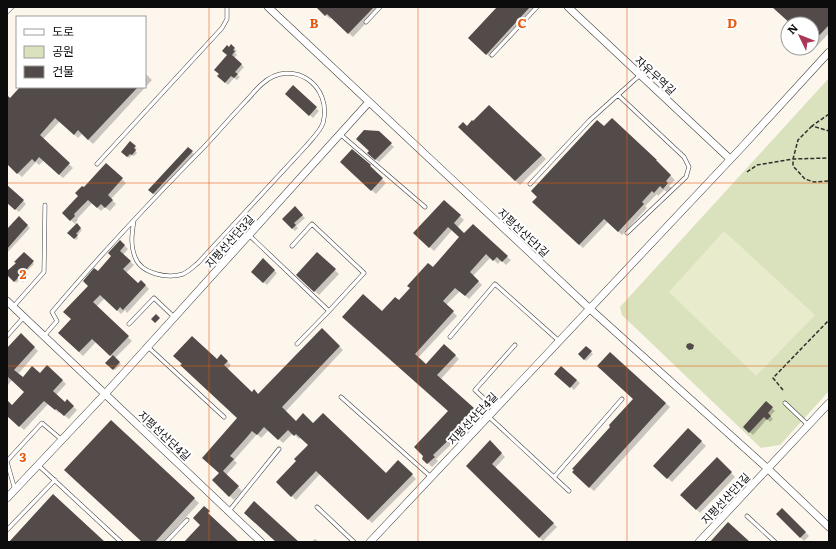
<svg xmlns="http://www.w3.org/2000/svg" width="836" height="549" font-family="Literata,'Noto Sans KR',serif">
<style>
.green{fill:#d9e2bc}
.pitch{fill:#e8ebcc}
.shadow{fill:#0003}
.building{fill:#534b4a}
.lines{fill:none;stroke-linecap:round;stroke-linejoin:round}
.service-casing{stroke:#3f3f3f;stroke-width:4.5}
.minor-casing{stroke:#3f3f3f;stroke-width:8}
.path{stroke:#2e2e2e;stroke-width:1.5;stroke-dasharray:4 2;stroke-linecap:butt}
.service{stroke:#fff;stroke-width:3.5}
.minor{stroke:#fff;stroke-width:7}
.grid{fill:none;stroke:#e8590c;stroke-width:1;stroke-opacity:0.55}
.labels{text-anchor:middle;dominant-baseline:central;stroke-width:4;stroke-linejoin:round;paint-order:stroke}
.street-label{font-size:11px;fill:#0c0c0c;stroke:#fff}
.grid-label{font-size:13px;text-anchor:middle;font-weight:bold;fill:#e8590c;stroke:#fff;stroke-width:4;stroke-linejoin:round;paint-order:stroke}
</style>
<rect width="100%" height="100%" fill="#fcf6ed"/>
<path class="green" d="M829 78V391L780 445 761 448 622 315 620 307Z"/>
<path class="pitch" d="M724 231 815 315 756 376 669 292Z"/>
<path class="shadow" d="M317 7H381L353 37 331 17 330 19Z
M498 7H538L491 58 469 38Z
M773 7H829V33L816 47 812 43V24H792Z
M231 46 237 51 235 53 237 55 234 58 244 67 237 75 240 77 237 80 234 78 228 85 219 76 228 55 229 48Z
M145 73 152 80 93 144 82 134 78 138 60 121 43 139 73 168 63 178 44 160 39 165 36 162 22 177 7 163V97L10 99 21 87H145Z
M293 87 319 111 313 118 287 94Z
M489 106 546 159 520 185 459 127H467L474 123Z
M378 132 394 147 379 162 371 156Z
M130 143 137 149 135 150 137 153 134 156 132 155 129 158 122 152Z
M188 149 195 155 156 196 150 190Z
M341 162 370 166 374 169 373 170 386 183 376 194Z
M106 164 126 183 111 199 116 204 110 211 105 207 101 211 92 203 77 219 78 220 75 223 82 230 77 236 78 238 76 240 68 233 76 225 63 213 80 196 84 188Z
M659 165 675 180 669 186 672 188 667 192 664 190 658 196 657 194 645 206 647 208 622 235 608 222 583 248 533 202Z
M7 186 26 204 19 212 7 202Z
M444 201 464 220 457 228 464 234 507 257 511 260 506 265 501 260 498 264 491 257 473 276 482 285 469 299 460 291 446 305 457 316 418 358 426 365 444 345 459 359 441 379 477 413 462 430 464 432 436 459 438 461 432 467 423 458 449 411 382 313 399 302 461 238 452 230 434 251 415 233Z
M295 208 305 218 296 226 298 228 295 231 283 219Z
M19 218 30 228 7 253V231Z
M120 241 128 249 123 255 134 265 126 273 138 284 141 281 149 289 127 313 125 310 121 314 105 298 96 307 132 341 115 358 121 364 115 370 107 363 112 357 96 342 83 356 59 333 72 319 89 286 98 272 112 256Z
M24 253 34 264 25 273 28 276 23 282 20 279 16 283 7 272 17 263Z
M317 253 339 274 319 295 297 275Z
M263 260 277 273 267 285 252 272Z
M322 329 343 350 285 412 296 423 313 424 386 475 398 461 416 479 372 523 320 474 296 500 277 482 297 461 309 445 301 437 299 439 293 433 283 443 269 430 261 438 257 434 234 460 237 463 226 475 242 491 234 500 213 480 220 473 238 418 217 360 221 356 231 365 227 370 252 393 259 396Z
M21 335 38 351 18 374 23 379 40 374 62 380 66 384 56 395 65 403 67 401 77 410 69 419 60 412 59 413 48 404 24 430 8 415 7 416V402L12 406 25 392 12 380 7 386V350Z
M586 347 593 354 586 361 579 354Z
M610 353 670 407 594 491 577 476 612 427 634 399Z
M561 367 580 383 574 390 559 376Z
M766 402 775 411 770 416 773 419 770 422 767 419 753 435 744 427Z
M111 422 199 503 163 542H143Z
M688 429 706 446 672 482 654 466Z
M490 442 505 457 495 468 557 527 543 541 467 466Z
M717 458 735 477 700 513 682 495Z
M782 509 809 536 804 541 777 514Z
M315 539 318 541V542H311Z"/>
<path class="building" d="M316 7H374L348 34 327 14 325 16Z
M497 7H530L486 55 468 38Z
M772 7H829V25L812 43V24H791Z
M231 44 235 48 233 50 235 51 232 55 242 64 235 72 238 74 234 78 231 76 225 83 217 76 219 74 214 70 227 55 222 51 227 45 229 47Z
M293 85 317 107 309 116 285 94Z
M20 87H138L88 140 78 130 74 135 55 118 40 135 70 163 59 175 39 157 35 162 32 159 17 174 7 164V95L10 98Z
M489 105 542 155 515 181 458 127 463 122 467 126 472 120 473 121Z
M612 118 657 160H656L671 175 666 181 668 183 663 189 660 186 654 193 652 191 642 202 644 204 618 232 604 219 579 245 532 202 537 197 531 191 597 120 604 126Z
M364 130 379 131 392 143 375 160 367 153 369 151 356 139Z
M130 141 136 146 134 148 136 150 132 155 130 154 127 157 121 152Z
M188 147 193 151 153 194 148 190Z
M352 149 371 165 370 166 383 178 371 191 340 162Z
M106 163 123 178 108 195 113 200 105 208 101 204 97 208 88 200 74 214 75 216 70 221 62 213 78 196 75 193 82 186 84 187Z
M7 185 24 200 15 210 7 203Z
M444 200 461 215 454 223 464 233 473 224 508 256 502 262 497 257 493 261 486 254 470 272 479 281 465 296 455 288 443 301 454 311 415 354 426 364 444 344 456 355 437 375 474 408 459 425 461 428 433 455 435 457 427 464 422 459 423 456 414 447 448 411 342 317 363 294 382 311 395 297 399 300 410 288 407 286 428 263 433 267 459 237 448 227 429 248 413 233Z
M295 206 303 215 294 223 296 225 292 229 282 219Z
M19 216 28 225 7 249V229Z
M77 223 81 228 76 234 78 235 74 239 67 233Z
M120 240 125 245 120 251 131 261 123 269 138 283 141 280 146 285 123 310 120 307 117 311 100 295 93 302 129 336 110 356 92 339 79 352 58 333 71 319 63 312 88 286 83 281 94 268 98 271 111 256 108 253Z
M24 252 34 261 25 271 28 274 20 281 18 278 14 282 7 275V271L16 263 14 262Z
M317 252 336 269 314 292 296 275Z
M263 258 275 270 263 283 251 272Z
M156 314 160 318 155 323 151 319Z
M322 328 340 346 282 407 296 421 303 413 313 423 323 413 386 473 398 460 413 474 368 520 316 471 291 497 276 482 296 461 294 459 308 445 296 434 294 436 288 430 278 440 264 427 257 435 252 431 247 437 230 456 234 459 223 471 239 486 229 497 212 480 219 473 202 458 237 418 180 365 182 364 173 356 192 336 217 359 221 354 228 361 224 365 252 392 254 389 258 394Z
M21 333 35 347 14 370 23 377 32 366 40 373 47 365 63 380 53 391 65 402 67 399 74 406 64 416 56 409 55 410 44 401 19 427 7 416V400L12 405 24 392 7 376V348Z
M690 343 694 345 693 349 689 350 686 347 687 344Z
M586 346 592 351 584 360 578 354Z
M610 352 666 403 589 488 572 472 574 470 572 469 610 427 609 425 633 399 597 366Z
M113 355 120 362 113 370 105 363Z
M561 366 577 380 570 388 554 374Z
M766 401 773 407 768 413 771 416 767 420 764 417 749 433 743 427Z
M111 420 195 498 155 542H142L64 470Z
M688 428 702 441 667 479 653 466Z
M490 440 502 453 492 464 554 523 539 538 466 466Z
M717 457 732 472 696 510 680 495Z
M53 494 105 542H9Z
M254 501 299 542H276L244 513Z
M204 506 210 511 208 513 239 542H184L200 525 193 518Z
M782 508 806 532 800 538 776 514Z
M728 522 750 542H710Z"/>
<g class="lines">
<defs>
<path id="service" d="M7 12 12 7
M366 22 380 7
M492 55 537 7
M618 95 684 157 689 167 686 177 627 233
M340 134 425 207
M97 164 222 28 227 19V7
M530 184 590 120 640 75
M249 235 329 311 297 344
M292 246 312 224 364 273 329 311
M13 307 44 272 45 205
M129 324 154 298 174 317
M7 336 24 317
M44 336 57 321 52 312C100 255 152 200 204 147 218 132 231 117 245 102 251 96 256 89 262 84 292 57 333 85 323 123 321 130 312 139 307 145L198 263C193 267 188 272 183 274 168 279 141 274 135 257 130 245 132 233 134 220
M450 337 495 284 559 341
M148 347 224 417
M341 397 431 477
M785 403 808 425
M495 409 475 390 515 345
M488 416 569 491
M7 461 42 423 62 440
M7 462 15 490
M38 465 121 542
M554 477 622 399
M317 507 354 542
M229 511 279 449
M747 516 775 542
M7 530 55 480
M166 542 187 520"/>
<path id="minor" d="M268 7 589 308 768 469 829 527
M568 7 730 159
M7 301 261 542
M7 498 105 394 369 102
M370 542 742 147 829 52
M699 542 829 403"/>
</defs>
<use href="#service" class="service-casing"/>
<use href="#minor" class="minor-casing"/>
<path class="path" d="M829 114 812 126 829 131
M812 126 798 140 793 159V166L805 179 814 182 829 181
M747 172 757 165 793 159 829 158
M783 390 773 378 829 320"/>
<use href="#service" class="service"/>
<use href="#minor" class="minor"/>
</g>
<path class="grid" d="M209 7V542M418 7V542M627 7V542M7 183H829M7 366H829"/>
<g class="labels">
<g class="street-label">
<text transform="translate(656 75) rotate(43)">자유무역길</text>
<text transform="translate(524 232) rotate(43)">지평선산단1길</text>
<text transform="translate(229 241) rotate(-48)">지평선산단3길</text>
<text transform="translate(472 418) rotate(-47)">지평선산단4길</text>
<text transform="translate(165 435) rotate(43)">지평선산단4길</text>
<text transform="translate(725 498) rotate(-47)">지평선산단1길</text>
</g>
</g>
<g class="grid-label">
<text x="314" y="28">B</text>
<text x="522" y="28">C</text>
<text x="732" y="28">D</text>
<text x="23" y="279">2</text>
<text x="23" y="462">3</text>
</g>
<rect width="836" height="549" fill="none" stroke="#0c0c0c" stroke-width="16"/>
<rect x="16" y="16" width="130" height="72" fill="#ffffff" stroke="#9e9e9e"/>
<rect x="24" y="29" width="20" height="6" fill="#ffffff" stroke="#9e9e9e"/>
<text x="52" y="36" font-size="12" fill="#0c0c0c">도로</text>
<rect x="24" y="46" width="20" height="12" fill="#d9e2bc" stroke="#9e9e9e"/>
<text x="52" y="56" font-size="12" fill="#0c0c0c">공원</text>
<rect x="24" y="66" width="20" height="12" fill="#534b4a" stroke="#9e9e9e"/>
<text x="52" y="76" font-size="12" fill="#0c0c0c">건물</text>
<g transform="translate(800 36) rotate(313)"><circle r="19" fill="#ffffff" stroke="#9e9e9e"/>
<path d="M0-3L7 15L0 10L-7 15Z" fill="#a93758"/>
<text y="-6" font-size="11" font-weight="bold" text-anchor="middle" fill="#0c0c0c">N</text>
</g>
</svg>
